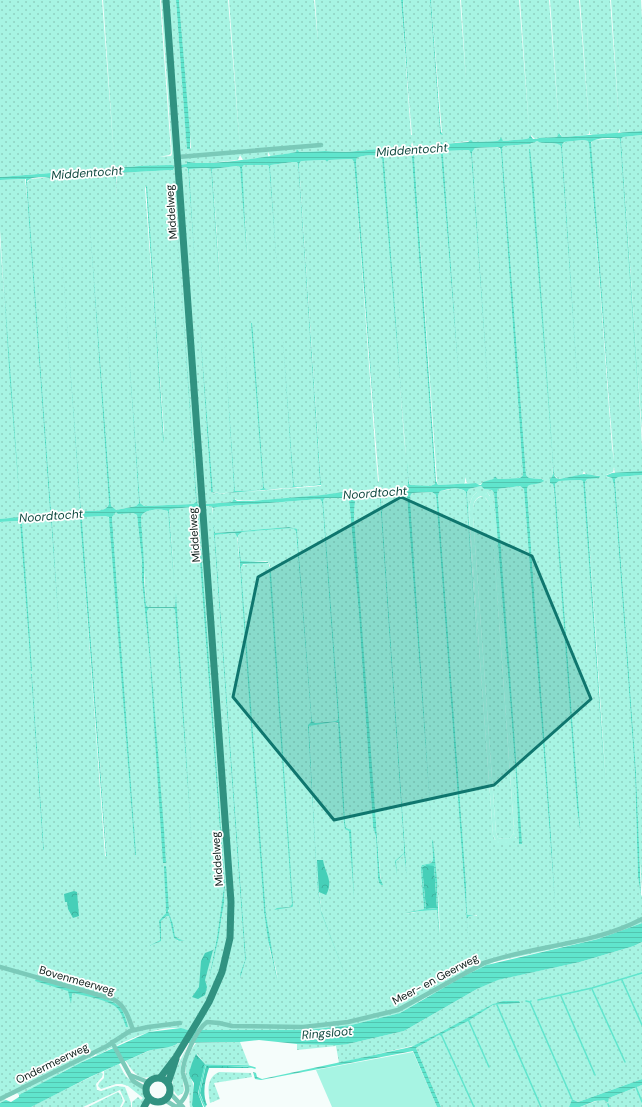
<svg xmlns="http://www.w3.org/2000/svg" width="642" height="1107" font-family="'DM Sans',sans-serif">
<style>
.grass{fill:url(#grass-dots);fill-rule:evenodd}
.forest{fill:url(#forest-crowns)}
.pitch{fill:#a7f4e3;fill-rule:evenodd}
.water{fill:url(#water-rules);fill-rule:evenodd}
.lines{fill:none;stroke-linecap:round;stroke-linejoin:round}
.stream{stroke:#60e5cd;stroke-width:1.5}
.street{stroke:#7bcab9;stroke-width:4.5}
.primary{stroke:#319281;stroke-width:7}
.marked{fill:#0f766e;fill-opacity:0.2;stroke:#0f766e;stroke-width:3;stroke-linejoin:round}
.labels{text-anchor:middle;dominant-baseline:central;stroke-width:3.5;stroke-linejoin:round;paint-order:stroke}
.street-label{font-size:11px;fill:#0d1e1a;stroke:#fff}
.water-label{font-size:12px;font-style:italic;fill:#0f4a40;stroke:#fff}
</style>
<defs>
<pattern id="grass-dots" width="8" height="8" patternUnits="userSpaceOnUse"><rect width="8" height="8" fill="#a7f4e3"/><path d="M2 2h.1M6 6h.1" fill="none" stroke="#8fd1c2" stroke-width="1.8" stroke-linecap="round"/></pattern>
<pattern id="forest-crowns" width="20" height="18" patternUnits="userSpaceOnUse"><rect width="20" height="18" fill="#46cfb8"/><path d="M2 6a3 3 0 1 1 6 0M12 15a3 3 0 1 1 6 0" fill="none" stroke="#3cb19e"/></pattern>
<pattern id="water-rules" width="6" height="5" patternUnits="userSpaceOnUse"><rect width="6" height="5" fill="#60e5cd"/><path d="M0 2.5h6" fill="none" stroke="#52c4af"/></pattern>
</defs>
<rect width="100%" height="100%" fill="#f5fdfb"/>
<path class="grass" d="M0 0H102L114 156 103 0H160L171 153 169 155 159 157 171 156 172 154 161 0H176L187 149 191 148 179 0H228L240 148 229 0H257L268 146 257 0H314L318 42 315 0H401L411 135H412L403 0H430L440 134 442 133 431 0H460L466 80 461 0H490L492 30 490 0H519L529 128 520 0H549L559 125 550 0H579L589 123 580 0H610L619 120 611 0H641L642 19V131L623 133 620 132V129L617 134 593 135 590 134 589 130V134L586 135 562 137 560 133 557 137 535 139 531 135 529 138 526 139 503 141 500 138 499 140 497 141 473 142 469 141 443 144 440 142 437 146 414 147 412 142 411 146 406 147 346 152 325 151 301 152H298V149L296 152 271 157 268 152V157L243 160 240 155 238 160C228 161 195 166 187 161V165H181L182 168 186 167 188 169 197 296 189 169 207 168 211 169 221 290 212 169 237 166 240 167 248 257 241 167 244 165H267L269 166 279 295 270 166 271 165 293 162H297L298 164 320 484 301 487 294 486 280 299 293 486 290 488 267 489 264 488 253 332 252 323 263 488 259 490 235 491 222 307 234 490 233 492C226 493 219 494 213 492L198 301 211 489 212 493 217 494 321 486 319 452 299 165 300 162 302 161 325 160 327 162 350 483 327 162 329 160 352 159 354 162 375 446 378 481 379 482 356 161 357 158C364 155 375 154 382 158L387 207 404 438 406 456 384 159 388 155 407 153 411 154 412 158 435 484 430 486H410L407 467 408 485C395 495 390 486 377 489 360 491 243 505 235 499L232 502 206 504 212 506 213 515V508L217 507 320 499 322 502 323 512 338 719 336 721 315 723 312 721 297 529 289 527 215 533 213 522 245 960 240 974 241 980V976L246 959 215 537V535L235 533 237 534 245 628 241 565 263 562 269 564 282 740 270 565 268 562 266 561H241L238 534 242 532 291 528H295L296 531 311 717V722L308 728 317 883 322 915 317 876 309 725 334 722 338 724 345 823 341 741 323 503V499L325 498H346L349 501 350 509 359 615 373 827 376 837 378 878 379 883 381 885 369 735 354 516 355 501 357 498 376 496 379 498 380 500 404 848V853L396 861 404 854 407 876 381 498C388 492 400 492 407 496L432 835 410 498 411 494 413 493 432 492 436 495 470 966 467 919 469 916H477V915H468L467 914 466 884 438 495 440 491C448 490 460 486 466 492L478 651 467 492 469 489 481 486 484 489 492 490 494 493 516 778 519 844H521L497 493 498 489 520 486 524 489 556 918 550 819 527 489 528 486C532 483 539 483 543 482V479L529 478 526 475 502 148 504 146 531 144 535 141 558 143 560 145 561 147 583 464 562 145 564 142 583 140 588 141 589 144 612 447 614 461 591 144 592 141 594 140 618 138 620 139 637 363 642 446V471L617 474 615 473 614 467 613 472 606 475V477L612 478 614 485 635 774 638 877 641 895 642 896V923L598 939 494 962 425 998 400 1013 392 1015 351 1025 308 1030H188C159 1021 123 1043 97 1055L96 1054 94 1055V1056L66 1070 23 1094 19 1095 17 1093 4 1099 6 1100 0 1103V522L17 521 20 523 31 671 22 522 36 519H49L51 521 62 669 52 521 53 519 77 517 80 518 105 856H107L82 520V518L85 517 106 516H108L110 520 135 855 134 828 112 517 115 512H116L133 513 137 515 142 561V581L150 662 161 823 166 863 147 611 148 609 151 607 173 608 175 610 193 861 176 595 175 607H148L146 605 141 517C143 509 161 508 168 511L174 573 169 510 171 509 193 507 196 509 224 886 217 937 208 984 222 917 225 892 174 186 196 502 193 504 144 506 140 503 123 271 139 503 136 506 116 510H114L111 506 87 184 109 504C106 513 92 510 84 511L81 510 57 187 80 507 79 511 76 512 54 515 52 514 51 510 27 182 30 179 54 177 56 178 57 182V178C65 174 77 175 84 176L86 179 89 175 110 173 114 174 115 176 117 195V173L173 170 174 166H139L0 177ZM530 149 554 475 558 479 582 475 584 471 586 475H600L587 479 585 482 606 782 583 481 580 480 559 481 555 484 581 838 577 808 557 526 553 483 552 451ZM146 186 164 432V442L145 189ZM477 492H487L490 496 516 838 495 840 493 835 469 512C470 503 470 498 477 492ZM245 628 266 915 270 942 278 979 270 952 264 912ZM31 674H32L44 849H43ZM432 840 438 894 440 933 437 910 422 911 405 914 424 909 422 865 431 863 433 860ZM167 883 169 910 168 912 173 924 175 936 179 939H185L178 941 174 936 169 916H167L161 921V940L149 946 160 940 159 923 166 913 165 884Z
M642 135V433L621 139 623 137Z
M496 147 499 148 501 151 523 475 520 478 498 479 495 476 493 479 478 485 476 483H467L465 477V482L464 484 438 485 437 481 414 155 416 153 438 151 441 155 461 407 443 154 445 151 469 150 471 154 494 472 472 152 475 148Z
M25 179 28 208 50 512 49 515C33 517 17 518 0 519V241L13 411 0 230V180Z
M642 475V890L639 850 636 771 615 478 618 477Z
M484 496 489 503 491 508 514 830 513 834 510 838 504 839 498 838 496 833 473 517C473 507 472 498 484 496Z
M642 942V1079L578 1102 572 1099 569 1107H441L416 1048 439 1035 441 1036 444 1033 493 1005 520 1003H496L416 1045 339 1063 336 1046 297 1050V1044H348L404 1031 477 989 497 980 580 962 634 946Z
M240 1042 249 1065 205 1064 197 1054 190 1077C197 1088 191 1095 193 1107H190C189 1100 190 1094 189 1088 189 1084 187 1080 186 1076 184 1064 189 1052 196 1043Z
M178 1043H180V1045C174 1054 168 1066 160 1073 158 1075 155 1075 152 1076 139 1082 132 1071 126 1061 138 1056 150 1049 163 1047 169 1046 174 1047 178 1043Z
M186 1049 181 1065 184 1090 183 1093 178 1096C164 1084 180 1062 186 1049Z
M119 1064C122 1069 124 1075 128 1078 139 1089 150 1088 142 1107H132V1102L138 1097 141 1100 143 1098 128 1086 122 1084H116L101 1089 98 1086 99 1083 104 1078V1071Z
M101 1072 103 1074 102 1077 96 1084 97 1090 101 1091 116 1086 125 1087 131 1103V1107H122L125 1101 120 1090 83 1107H30Z
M219 1072 251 1073 252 1077 214 1083 220 1099 210 1103C208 1091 206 1078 219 1072Z
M642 1085V1107H580L599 1100H608L609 1098Z
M118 1092 121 1095 123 1101 120 1107H88Z"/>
<path class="forest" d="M317 860H323C325 873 334 881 326 895L319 892Z
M426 865H434L437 908 426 909 422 867Z
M74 891 77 892 79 916 73 918 68 909 67 902H65L64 894Z
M213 950 205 980 207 987 205 995 198 999 192 997 199 987 201 961 205 953Z
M196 1054 205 1064 198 1093 203 1107H193L192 1105 194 1083 190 1077 189 1073 192 1063Z
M206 1065 247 1067 253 1068H209C205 1080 202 1093 207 1105L205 1106 200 1093Z"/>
<path class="pitch" d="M477 492H487L493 501 494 507 517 834 514 841 507 844 497 843 493 835 469 512C470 503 470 498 477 492ZM481 496 486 498 491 508 514 830 513 834 510 838 504 839 498 838 496 833 473 517C473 509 472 499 481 496Z
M413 1052 437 1107H332L316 1070Z"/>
<path class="water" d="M176 0H179L190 133V149H187L186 138Z
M401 0H403V4L412 136Z
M430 0H431L440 122 441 132 443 135 440 134 439 120Z
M642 131V135L623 137 621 139 642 446 620 139 618 138C611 138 597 137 591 142L614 461 589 144 588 141 583 140 564 142 562 145 583 464 561 147 560 145C553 141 544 145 537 141L530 144 504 146 502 148 526 475 529 478 542 479 544 481C539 485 533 483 528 486L527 489 550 819 556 918 524 489 520 486 498 489 497 493 522 844H519L516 778 494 493 492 490 484 489 481 486 469 489 467 492 477 651 466 492C460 486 448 489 440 491L438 495 466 884 467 914 468 915H478L469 916 467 919 470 966 436 495 432 492 413 493 411 494 410 498 432 835 407 496C400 492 388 492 381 498L407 877 404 854 396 861 397 875 395 861 404 853V848L380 500 379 498 376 496 357 498 355 501 354 516 380 878 383 885H381L379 883 378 878 376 837 373 827 359 615 350 509 349 501 346 498H325L323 500 341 741 345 823 346 828 351 830 354 898 349 831 345 829 344 823 338 723 334 722 309 726 310 746 317 876 321 911 350 988 321 912 317 883 308 728V725L311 722V717L296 531 293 528 242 532 238 535 241 561 268 562 271 573 293 906 292 907 274 910 277 908 290 907 292 904 269 566 268 563 243 564 241 567 266 915 277 980 268 940 264 912 238 538 235 533 215 535V537L246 959 241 976V980L240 974 245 960 213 522 215 533 289 527 297 529 312 721 315 723 336 721 338 719 323 512 322 502 320 499 217 507 213 508 211 506H206V504L232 502 234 499 237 501H251L322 495 351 491H370L379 488 397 491 408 485 407 462 409 483 410 485 430 486 435 484 412 158 411 154 407 153 388 155 384 159 406 457 382 158C375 154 364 155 357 158L356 161 379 482 354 162 352 159 329 160 327 162 351 483 327 162 325 160 302 161 300 162 299 165 300 183 321 485 217 494 211 492V489L198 301 213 492C219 495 226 493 233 492L234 490 222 307 235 491 259 490 263 488 251 323H252L253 332 264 488 267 489 290 488 293 486 280 299 294 486 301 487 320 484 298 164 297 162H293L271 165 270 166 279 295 269 166 267 165H244L242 167 247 257 240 167 237 166 212 169 220 290 211 169 207 168 189 169 197 296 188 169 186 167 181 168V165L187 164V161C197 168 280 155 296 152L297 149 299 152H301L325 151 346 152 412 146H437L441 142 443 144 468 142 471 140 473 142 497 141 499 140 501 137 503 141 526 139 529 138 530 135 533 139H537L539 138 557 137 559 133 562 137ZM497 147 500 148 501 151 523 475 520 478 498 479 495 476 493 479 483 482 481 485H479L476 483 438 485 436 481 414 155 416 153 438 151 441 155 461 407 443 154 445 151 469 150 471 154 494 472 472 152 475 148Z
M529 149H530L533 178 554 475 556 478 559 479 584 474 600 476 599 478 587 479 585 482 605 782 583 481 580 480 559 481 555 484 581 838 577 808 554 490 553 484 550 483V479L552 477 553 474 552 451Z
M139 166 172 165 174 166V168L173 170 117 173 116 174 117 195 115 176 114 174 110 173 89 175 86 180 84 176C74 174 65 178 56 178 48 178 33 175 27 181L51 510 53 515 78 512 80 507 57 187 81 510 84 511C92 510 106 513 109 504L87 184 111 506 116 510 136 506 139 503 123 271 140 503 144 506 193 504 196 502 174 185 197 503 199 506 198 508 225 886 224 903 218 940 208 984 217 937 224 886 196 509 193 507 171 509 169 510 174 581 168 511C161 508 143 509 141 517L144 564V581L146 605 148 607H175L176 593 193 861 175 610 173 608H149L147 611 164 830 166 863H163L150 662 142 581V561L137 515 133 513 118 514 116 512 112 517 136 855H135L109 517 106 516 85 517 82 518V520L106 846 107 856H106L80 519 77 517 53 519 52 521 62 669 51 521 49 519H35L22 522 32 671H31L20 523 17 521 0 522V519C17 517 32 517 48 515L50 512 26 181V179H23L0 180V177Z
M146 186H147L164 443 163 439Z
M0 230 20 505 10 381Z
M642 471V475L618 477 615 479 636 771 641 896 638 877 635 774 614 485 612 478 605 476 612 473Z
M31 674H32L44 850 43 849Z
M432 840 433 841 437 880 439 934 437 910 422 911 405 913 424 909 421 868 422 865 431 863 433 860ZM426 865 434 866 437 908 426 909 422 867Z
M164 866H166L169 909 168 911 173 924 175 936 179 939 185 940 179 941 174 938 169 916H167L161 921V941L149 946 160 940 159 921 166 913Z
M642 923V942L634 946 580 962 498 980 477 989 404 1031 348 1044 338 1045 297 1044 259 1040 240 1042 178 1043C173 1048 157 1048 148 1051L90 1077 31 1107H0V1103L6 1100 11 1102 19 1097V1095L80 1063 149 1032 181 1028 188 1030H308L351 1025 392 1015 400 1013 464 976 487 965 598 939Z
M36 979C53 984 110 996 120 1007 124 1012 126 1020 128 1027H126C124 1021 122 1014 118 1009 111 1000 85 996 73 993L72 994 71 1004 68 991 35 981Z
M503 1001H519L520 1003 493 1005 468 1021 444 1033 441 1036 439 1035 416 1048 441 1107H437L413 1051 261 1080 255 1079 253 1072 256 1073 257 1077 262 1079 411 1047 441 1032 493 1004Z
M642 1079V1085L609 1098 608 1102H607L604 1100 595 1101 580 1107H569L572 1099 578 1102Z"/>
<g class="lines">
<path class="stream" d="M622 980 642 1025
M592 989 625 1062
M561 996 595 1075
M538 1000 592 988 642 973
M526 1001 530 1002 531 1001
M530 1002 572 1099
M497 1005 541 1107
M468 1019 489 1067
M441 1034 474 1107
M636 1087 642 1102
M608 1104 609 1107
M205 1107 199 1094 205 1065 248 1066 255 1068"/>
<path class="street" d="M178 157 321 145
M0 967 113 999C125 1005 129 1018 133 1030
M112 1042 133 1081 146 1089
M130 1075 148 1082
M170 1093 183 1107
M0 1099 107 1046 130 1031 148 1027 180 1023
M165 1100 176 1107
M177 1107C181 1102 186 1098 187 1091 188 1085 184 1079 183 1073 182 1060 197 1029 207 1022L219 1023 232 1026 303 1027 348 1022 398 1010 484 963C536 945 593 945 642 919"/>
<path class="primary" d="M146 1090a12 12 0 1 1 24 0a12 12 0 1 1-24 0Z
M160 1078 176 1057 199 1019 209 1002 222 972 230 938 231 902 166 0
M168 1083 176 1059
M144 1107 149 1098"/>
</g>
<path class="marked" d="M401 497 532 556 591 699 494 785 334 820 233 697 258 577Z"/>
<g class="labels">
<g class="street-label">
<text transform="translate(171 212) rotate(-94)">Middelweg</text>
<text transform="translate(194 535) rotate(-94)">Middelweg</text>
<text transform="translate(217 859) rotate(-94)">Middelweg</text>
<text transform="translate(435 979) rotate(-28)">Meer- en Geerweg</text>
<text transform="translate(77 980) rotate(16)">Bovenmeerweg</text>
<text transform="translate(52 1063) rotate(-26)">Ondermeerweg</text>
</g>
<g class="water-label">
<text transform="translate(412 150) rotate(-4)">Middentocht</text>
<text transform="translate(87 173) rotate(-4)">Middentocht</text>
<text transform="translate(375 493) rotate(-4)">Noordtocht</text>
<text transform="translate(51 516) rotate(-4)">Noordtocht</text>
<text transform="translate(327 1033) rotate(-5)">Ringsloot</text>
</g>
</g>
</svg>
